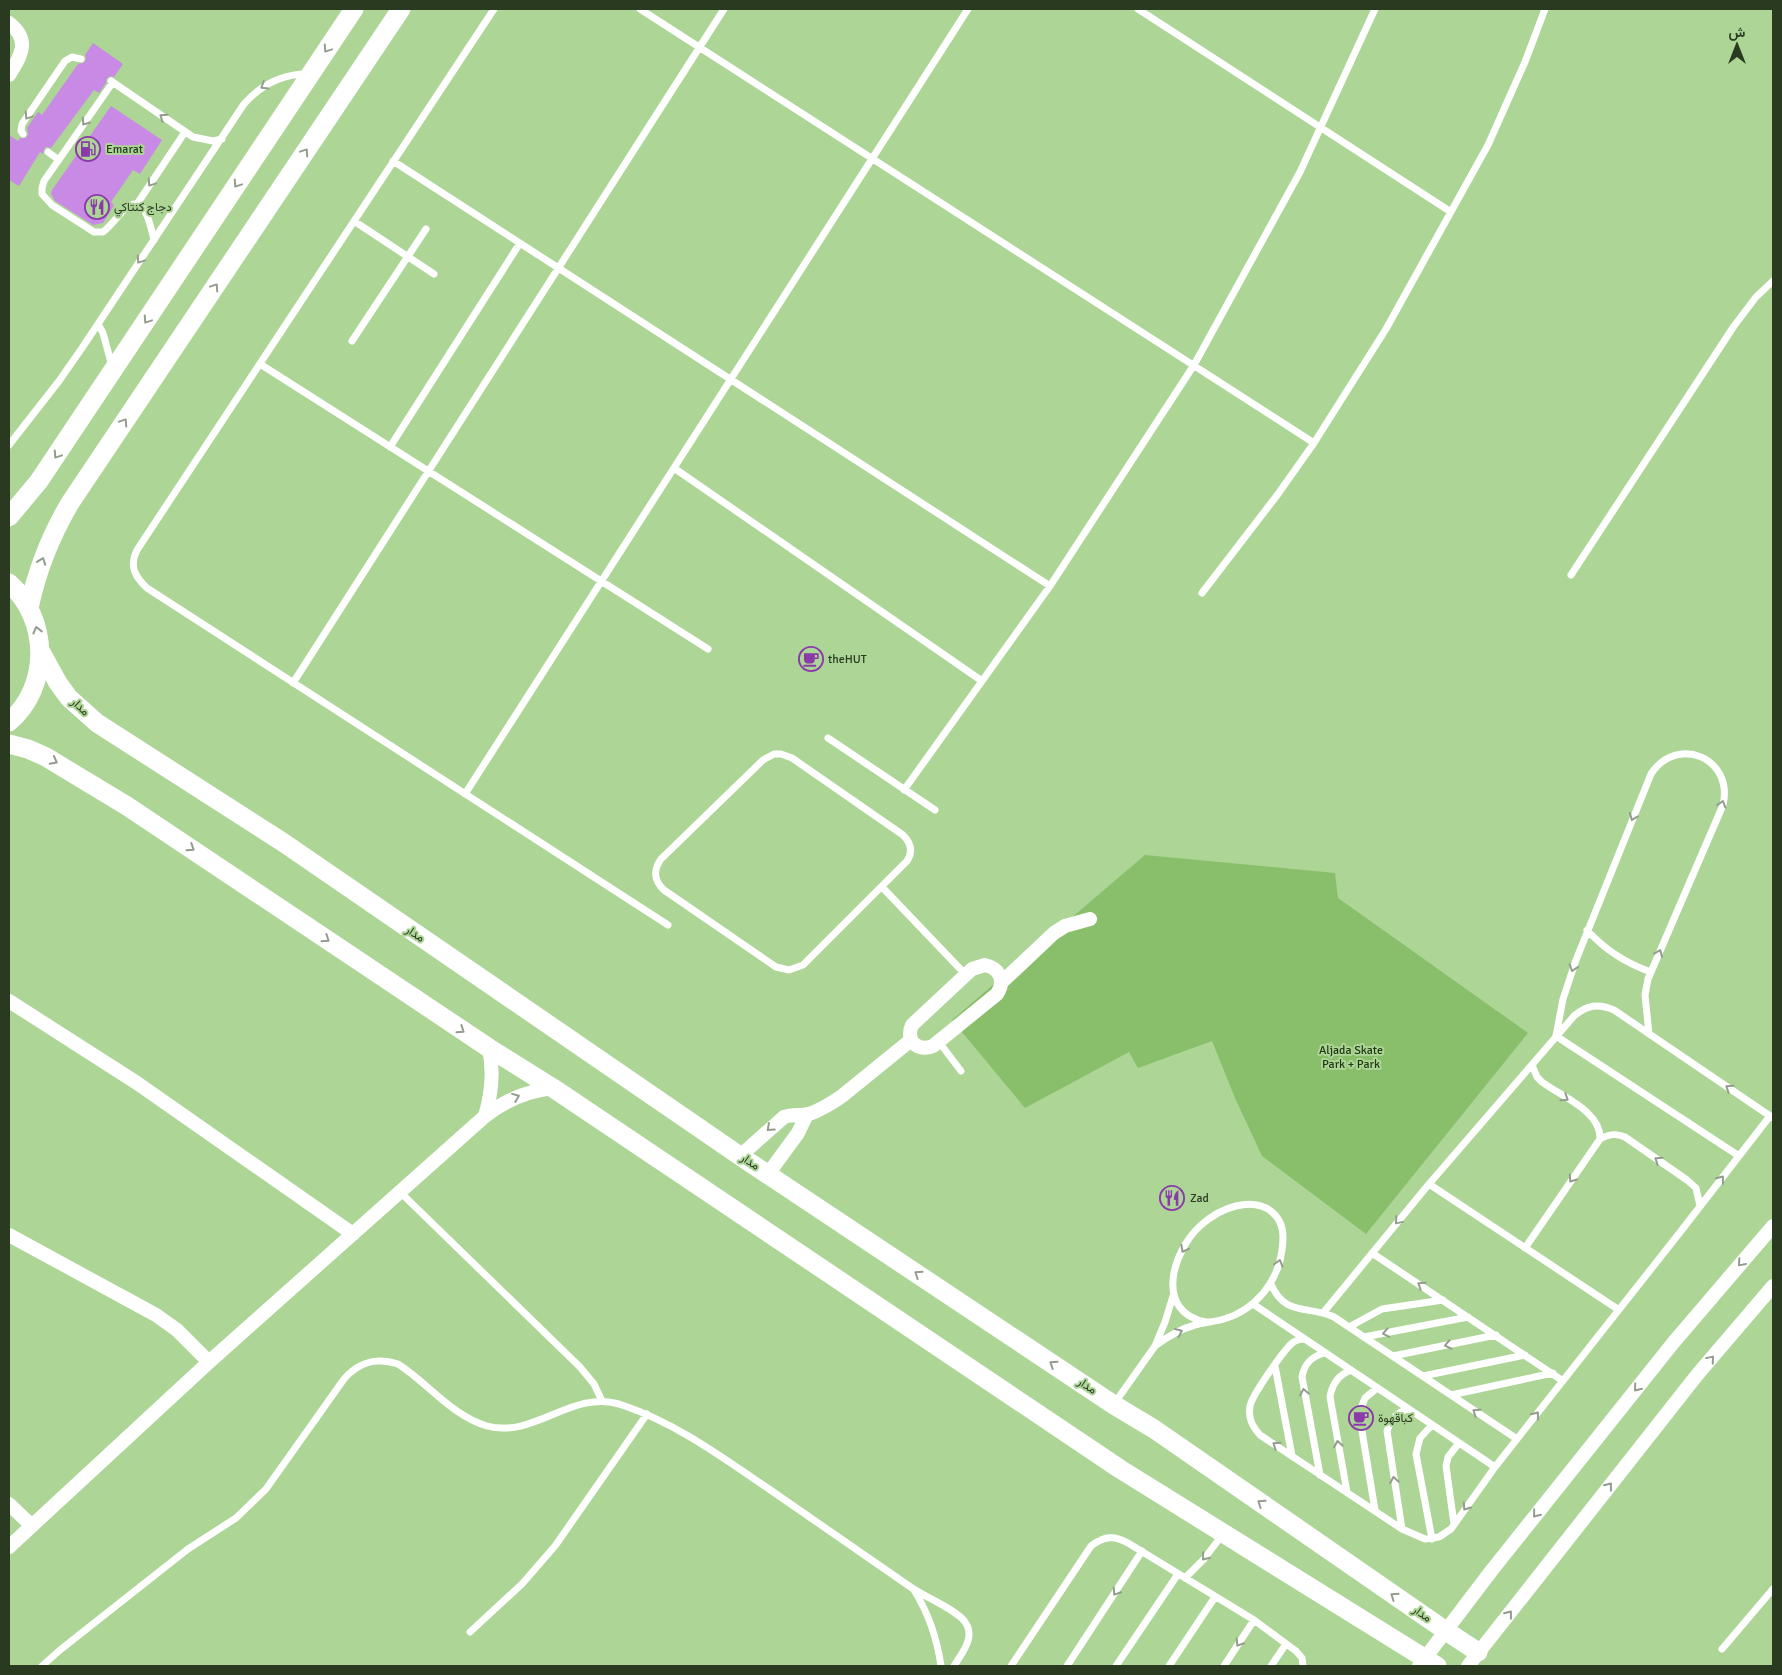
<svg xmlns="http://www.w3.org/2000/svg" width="1782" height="1675" font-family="Signika,Vazirmatn,sans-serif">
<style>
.green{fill:#89bf6b}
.building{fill:#c98ae5}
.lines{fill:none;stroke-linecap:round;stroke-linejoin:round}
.lane{stroke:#fff;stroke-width:7}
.street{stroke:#fff;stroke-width:14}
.secondary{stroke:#fff;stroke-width:19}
.oneway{stroke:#949c90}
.labels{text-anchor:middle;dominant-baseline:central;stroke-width:4;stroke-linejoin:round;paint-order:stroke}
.poi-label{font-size:12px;fill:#2a3a21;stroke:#acd596;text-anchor:start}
.street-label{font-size:12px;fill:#2a3a21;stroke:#acd596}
.park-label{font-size:12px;fill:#213913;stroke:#acd596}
</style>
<rect width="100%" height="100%" fill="#acd596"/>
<path class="green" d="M1145 855 1335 873 1338 898 1528 1033 1366 1234 1262 1156 1235 1098 1212 1041 1138 1068 1129 1052 1025 1108 952 1020Z"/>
<path class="building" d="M93 43 123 64 114 77 111 76 107 78 106 83 99 93 94 90 51 148 45 147 43 154 40 152 19 186 9 180V135L18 141 20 138H26L28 134 27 128 38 112 42 115 78 64 85 62 86 58 85 55Z
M111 106 162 140 140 174 133 170 111 202 114 205 103 223 93 225 55 201 51 194 52 190Z"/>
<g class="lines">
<path class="lane" d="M494 9 137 550C129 566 135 577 147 588L668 925
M640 9 1314 443
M1138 9 1451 212
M111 81 193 137 213 141 222 139
M113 82 44 181 42 188V194L52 205 94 232H103C112 225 118 215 126 208 145 192 151 228 154 240
M23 134 21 131 22 124 65 61 72 57 81 59
M48 152 59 160
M393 161 1050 586
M137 204 185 132
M354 221 434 274
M98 324 103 333 112 366
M352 341 426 229
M260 364 708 649
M9 445 59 381 82 348 244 104C261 85 281 74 307 74
M390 447 520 243
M674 468 982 681
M1571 575 1734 326 1756 297 1773 281
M1202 593 1278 494 1314 443 1386 329 1488 145 1525 62 1545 9
M293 683 724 9
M828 738 935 810
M774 754H781L792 758 903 835C911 843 913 852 907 861L803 965 789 970 776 967 664 890C654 881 653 870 661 859L763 760Z
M904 790 1050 586 1194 365 1300 172 1375 9
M465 794 968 9
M882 887 966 975
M1587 930C1605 950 1625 963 1651 972
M1556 1036 1563 999 1576 960 1651 774C1677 734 1734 758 1723 805L1648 979 1645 995 1649 1034
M1556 1036 1739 1156
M939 1042 961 1071
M1532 1065 1537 1077 1542 1082C1562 1097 1601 1111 1600 1139
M1429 1184 1619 1310
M400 1192 580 1367 594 1384 602 1401
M1525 1248 1600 1139C1609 1134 1616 1133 1625 1137L1687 1180 1696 1188 1700 1206
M1372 1253 1563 1381
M1271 1284C1285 1317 1308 1305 1334 1317L1517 1439
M1253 1304 1495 1467
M1323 1313 1429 1184 1574 1016C1587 1005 1598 1003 1614 1010L1773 1118
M1349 1327 1382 1309 1443 1300
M1364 1337 1468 1317
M1305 1339C1299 1339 1295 1340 1291 1344 1282 1353 1252 1395 1250 1406 1248 1418 1252 1426 1260 1435L1402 1529 1425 1539 1439 1537 1451 1529 1495 1467 1681 1231 1770 1116
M1155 1346C1167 1337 1180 1329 1195 1325 1204 1322 1215 1322 1224 1319 1255 1310 1278 1282 1282 1250 1284 1236 1284 1222 1272 1212 1261 1203 1249 1203 1236 1206 1223 1209 1210 1217 1200 1226 1172 1252 1154 1312 1206 1322
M1393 1356 1496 1335
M1275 1366 1292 1456
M1423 1376 1525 1355
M1451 1395 1553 1373
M1114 1404 1155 1346 1165 1322 1173 1296
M1320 1475 1302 1377C1304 1364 1311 1357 1324 1353
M1347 1492 1330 1397C1332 1384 1338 1375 1351 1370
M1375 1510 1359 1413 1365 1398 1377 1388
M1454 1524 1446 1466 1448 1457 1459 1443
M1402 1529 1387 1431C1391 1419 1396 1413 1408 1409
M1432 1539 1416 1454 1420 1438 1432 1425
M1185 1578 1204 1559 1223 1534
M914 1590C929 1614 937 1638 941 1666
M470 1632 522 1584 555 1546 647 1414
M1722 1649 1773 1589
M42 1666 60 1650 188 1549 236 1518 266 1489 344 1379C359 1362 376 1357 398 1364 428 1383 452 1416 487 1426 536 1439 572 1388 622 1405 676 1423 722 1457 769 1489 816 1522 864 1555 912 1588 925 1597 957 1610 965 1622 976 1637 962 1653 954 1666
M1011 1666 1091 1546C1104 1536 1114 1535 1128 1543L1254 1620 1296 1651 1302 1658 1303 1666
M1067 1666 1142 1551
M1116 1666 1178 1574
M1169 1666 1215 1597
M1224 1666 1254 1620
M1271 1666 1286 1644"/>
<path class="street" d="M9 23C31 40 21 56 9 75
M985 965C999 968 1006 980 997 994L933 1046C918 1052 905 1041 912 1025L972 969Z
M1002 982 1054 933 1065 926 1090 919
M9 1001 137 1083 353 1234
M485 1116C492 1093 494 1072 489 1048
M740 1156 784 1117C793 1114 800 1116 809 1114 821 1110 832 1103 842 1096L911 1040
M768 1174 798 1133 807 1114
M9 1235 156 1315 177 1330 209 1362
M9 1504 32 1526
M9 1547 209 1362 484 1117C505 1100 526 1091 553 1088
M1419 1666 1492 1570 1673 1343 1773 1226
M1468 1666 1697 1375 1773 1286"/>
<path class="secondary" d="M9 517 39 481 354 9
M9 583C49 619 51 686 9 722
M29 608C37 570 50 537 70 503L401 9
M41 652 58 683 69 698 97 723 284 843 740 1156 1114 1405 1154 1429 1446 1631 1478 1652
M9 744 28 749 46 757 127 806 489 1048 553 1088 1120 1469 1437 1666"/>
</g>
<defs><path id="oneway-chevron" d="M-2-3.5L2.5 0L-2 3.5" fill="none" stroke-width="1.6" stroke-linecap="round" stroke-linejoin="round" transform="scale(1.25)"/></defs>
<g class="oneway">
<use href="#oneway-chevron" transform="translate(327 49) rotate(124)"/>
<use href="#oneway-chevron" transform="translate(264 86) rotate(148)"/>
<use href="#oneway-chevron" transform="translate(28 116) rotate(124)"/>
<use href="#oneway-chevron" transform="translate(163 117) rotate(-145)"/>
<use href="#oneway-chevron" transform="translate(85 122) rotate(125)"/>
<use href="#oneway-chevron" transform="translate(305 152) rotate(-56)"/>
<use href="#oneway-chevron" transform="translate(151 183) rotate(124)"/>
<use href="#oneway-chevron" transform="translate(237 184) rotate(124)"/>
<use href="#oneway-chevron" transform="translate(140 260) rotate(124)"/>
<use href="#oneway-chevron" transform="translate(215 287) rotate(-56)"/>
<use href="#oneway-chevron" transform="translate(147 320) rotate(124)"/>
<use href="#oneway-chevron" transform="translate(124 422) rotate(-56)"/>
<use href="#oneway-chevron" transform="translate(57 455) rotate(124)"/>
<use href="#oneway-chevron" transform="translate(42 561) rotate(-70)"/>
<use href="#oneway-chevron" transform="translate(37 630) rotate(-104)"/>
<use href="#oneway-chevron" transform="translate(54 761) rotate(28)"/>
<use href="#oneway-chevron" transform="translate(1722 804) rotate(-73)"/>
<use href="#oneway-chevron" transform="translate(1633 817) rotate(112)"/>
<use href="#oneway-chevron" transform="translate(191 848) rotate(33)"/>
<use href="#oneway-chevron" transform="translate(326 939) rotate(34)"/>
<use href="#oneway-chevron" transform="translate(1659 953) rotate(-67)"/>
<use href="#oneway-chevron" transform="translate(1573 968) rotate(109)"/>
<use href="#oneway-chevron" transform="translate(461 1030) rotate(34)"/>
<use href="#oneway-chevron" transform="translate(1729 1088) rotate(-146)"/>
<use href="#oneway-chevron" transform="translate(516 1097) rotate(-22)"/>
<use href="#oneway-chevron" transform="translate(1565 1098) rotate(33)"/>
<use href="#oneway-chevron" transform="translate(770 1128) rotate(138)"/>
<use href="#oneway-chevron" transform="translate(1658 1160) rotate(-146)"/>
<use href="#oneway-chevron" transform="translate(1572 1179) rotate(125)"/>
<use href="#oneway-chevron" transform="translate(1721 1179) rotate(-52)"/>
<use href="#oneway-chevron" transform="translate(1398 1221) rotate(130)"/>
<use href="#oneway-chevron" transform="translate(1184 1249) rotate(118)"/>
<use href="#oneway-chevron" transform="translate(1279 1263) rotate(-74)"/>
<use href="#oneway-chevron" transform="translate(1741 1263) rotate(131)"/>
<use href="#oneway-chevron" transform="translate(918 1274) rotate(-146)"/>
<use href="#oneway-chevron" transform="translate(1421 1285) rotate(-146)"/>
<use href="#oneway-chevron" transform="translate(1179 1332) rotate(-25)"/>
<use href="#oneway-chevron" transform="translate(1386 1333) rotate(169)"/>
<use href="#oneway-chevron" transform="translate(1448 1345) rotate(168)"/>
<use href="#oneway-chevron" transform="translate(1711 1359) rotate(-50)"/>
<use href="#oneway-chevron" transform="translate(1053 1364) rotate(-146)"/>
<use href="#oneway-chevron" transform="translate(1637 1388) rotate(129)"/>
<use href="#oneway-chevron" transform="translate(1304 1392) rotate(-101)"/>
<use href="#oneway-chevron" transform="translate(1476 1412) rotate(-146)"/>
<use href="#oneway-chevron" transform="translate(1536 1415) rotate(-52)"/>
<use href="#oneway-chevron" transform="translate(1338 1444) rotate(-100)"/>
<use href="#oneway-chevron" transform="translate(1276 1445) rotate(-146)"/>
<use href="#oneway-chevron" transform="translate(1394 1480) rotate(-99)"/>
<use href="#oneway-chevron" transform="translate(1609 1486) rotate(-52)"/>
<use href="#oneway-chevron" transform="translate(1261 1503) rotate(-145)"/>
<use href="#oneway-chevron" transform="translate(1466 1507) rotate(125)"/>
<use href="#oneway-chevron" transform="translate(1536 1514) rotate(129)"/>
<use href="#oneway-chevron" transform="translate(1205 1557) rotate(129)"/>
<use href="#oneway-chevron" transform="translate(1116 1592) rotate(123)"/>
<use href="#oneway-chevron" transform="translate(1394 1596) rotate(-145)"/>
<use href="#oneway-chevron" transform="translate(1509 1614) rotate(-52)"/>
<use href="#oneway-chevron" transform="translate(1239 1643) rotate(123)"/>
</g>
<defs>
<symbol id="fuel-ring" viewBox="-11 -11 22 22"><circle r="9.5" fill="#acd596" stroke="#8b3aaa" stroke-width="1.5"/><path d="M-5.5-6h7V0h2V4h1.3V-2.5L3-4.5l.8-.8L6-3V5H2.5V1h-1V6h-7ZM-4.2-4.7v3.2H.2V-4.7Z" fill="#8b3aaa"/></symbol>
<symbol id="restaurant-ring" viewBox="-11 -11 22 22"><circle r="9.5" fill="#acd596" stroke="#8b3aaa" stroke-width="1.5"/><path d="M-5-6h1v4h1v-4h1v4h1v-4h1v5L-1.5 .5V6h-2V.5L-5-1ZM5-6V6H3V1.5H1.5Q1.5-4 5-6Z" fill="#8b3aaa"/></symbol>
<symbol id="cafe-ring" viewBox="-11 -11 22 22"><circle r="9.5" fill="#acd596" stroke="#8b3aaa" stroke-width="1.5"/><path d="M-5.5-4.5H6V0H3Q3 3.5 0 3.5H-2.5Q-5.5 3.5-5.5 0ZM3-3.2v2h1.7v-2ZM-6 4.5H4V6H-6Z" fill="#8b3aaa"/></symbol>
</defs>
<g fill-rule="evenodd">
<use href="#fuel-ring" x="74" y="135" width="28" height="28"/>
<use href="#restaurant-ring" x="83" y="193" width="28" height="28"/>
<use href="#cafe-ring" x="797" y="645" width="28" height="28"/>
<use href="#restaurant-ring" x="1158" y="1184" width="28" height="28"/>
<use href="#cafe-ring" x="1347" y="1404" width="28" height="28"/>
</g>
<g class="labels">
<g class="poi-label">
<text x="106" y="149">Emarat</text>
<text x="114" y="207">دجاج كنتاكي</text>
<text x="828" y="659">theHUT</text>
<text x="1190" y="1198">Zad</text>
<text x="1378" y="1418">كباقهوة</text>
</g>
<g class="street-label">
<text transform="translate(80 707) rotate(43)">مدار</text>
<text transform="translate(415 934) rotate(34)">مدار</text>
<text transform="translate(750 1162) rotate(34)">مدار</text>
<text transform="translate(1087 1386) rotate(34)">مدار</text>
<text transform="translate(1422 1614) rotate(35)">مدار</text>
</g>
<g class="park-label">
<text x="1351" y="1050">Aljada Skate<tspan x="1351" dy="14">Park + Park</tspan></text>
</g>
</g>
<rect width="1782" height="1675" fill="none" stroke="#2a3a21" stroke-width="20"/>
<g transform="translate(1737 45)" stroke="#acd596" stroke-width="4" paint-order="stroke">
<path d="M0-4L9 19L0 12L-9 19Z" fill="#2a3a21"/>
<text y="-8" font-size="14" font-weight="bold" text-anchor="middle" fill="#2a3a21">ش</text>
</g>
</svg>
